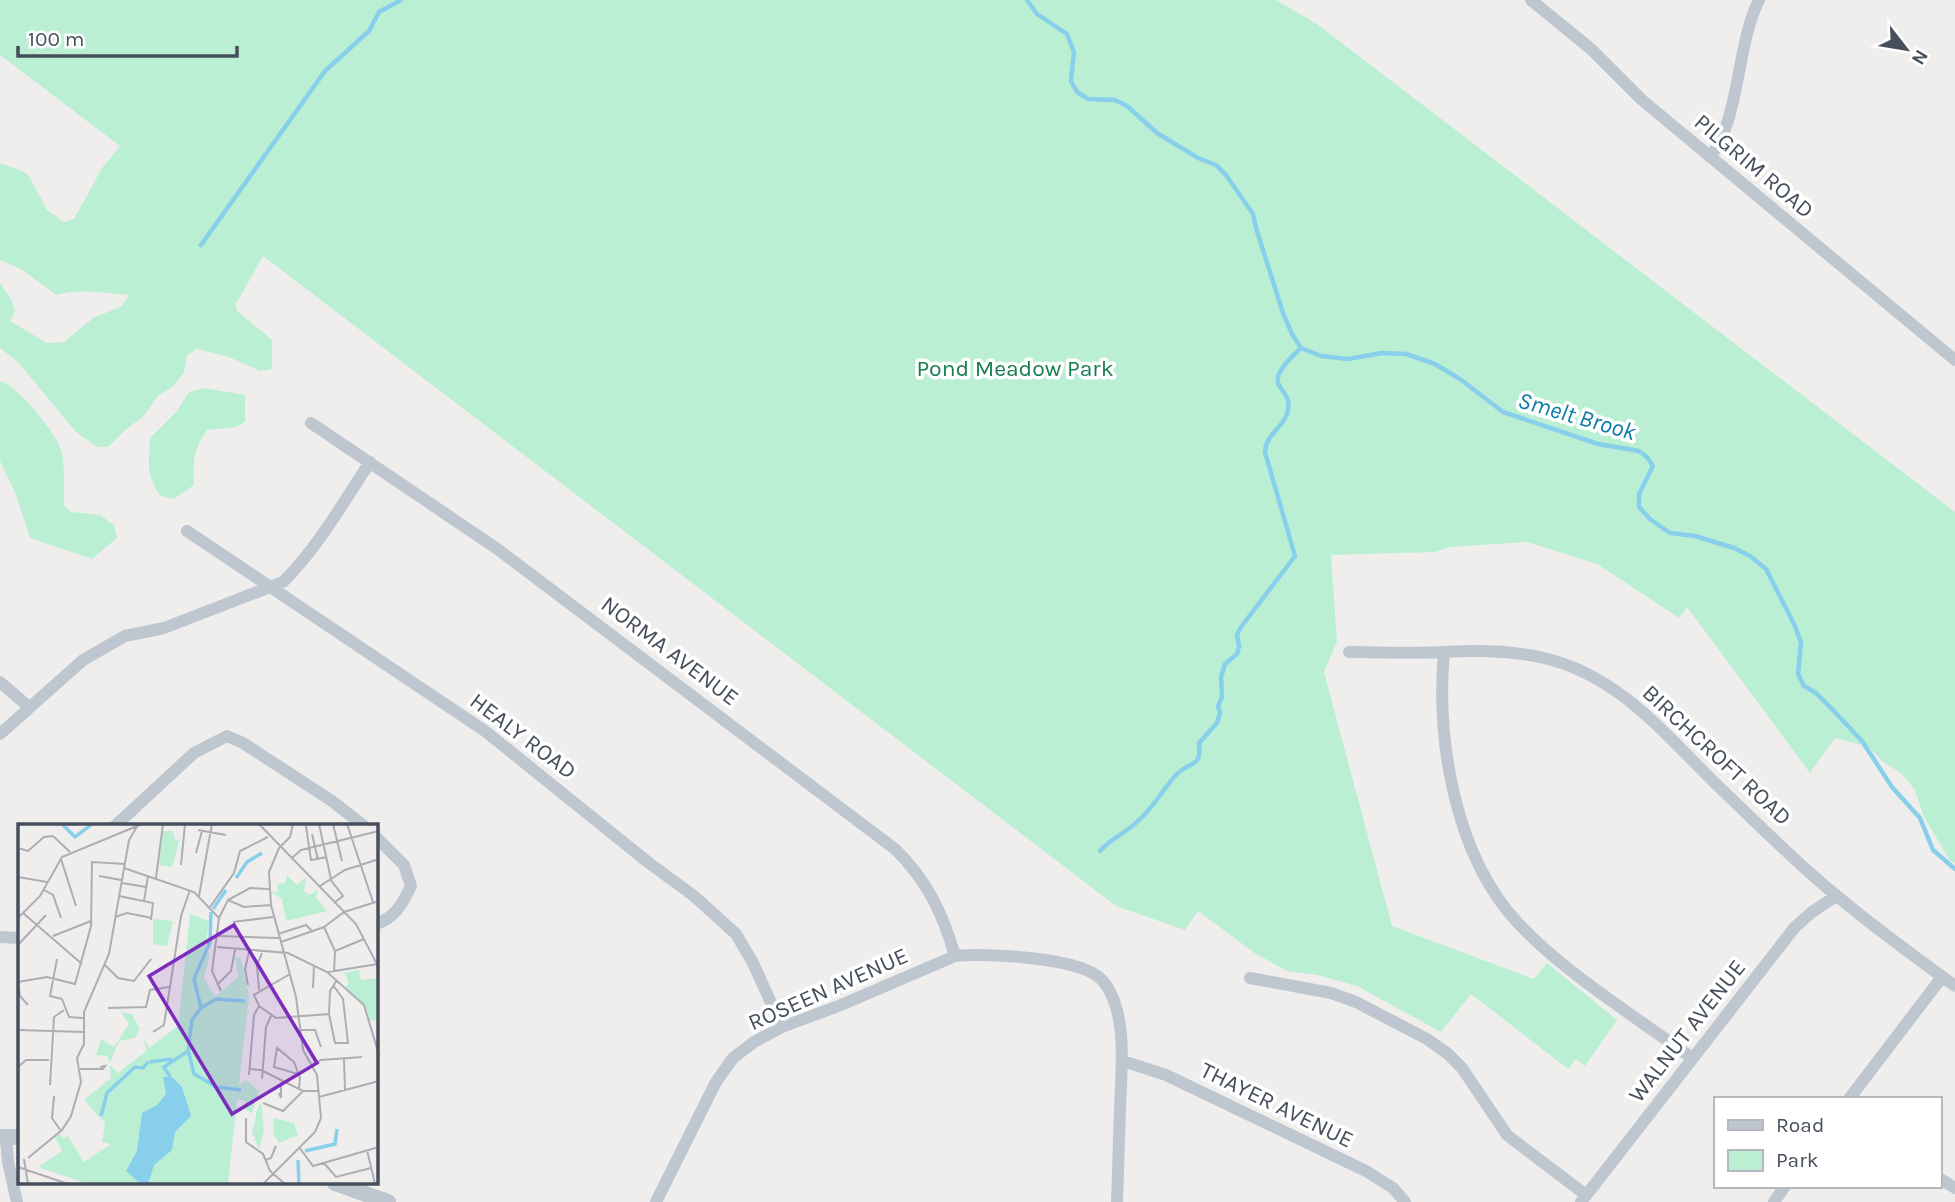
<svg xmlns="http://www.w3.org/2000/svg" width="1955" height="1202" font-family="Karla,sans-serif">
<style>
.green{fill:#bbefd3}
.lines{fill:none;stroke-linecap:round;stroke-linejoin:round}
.stream{stroke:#88cfec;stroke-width:4.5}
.minor{stroke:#bec7d0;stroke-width:12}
.tertiary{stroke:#bec7d0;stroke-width:16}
.labels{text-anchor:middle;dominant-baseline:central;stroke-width:7;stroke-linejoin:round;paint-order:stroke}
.street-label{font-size:23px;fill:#464f5b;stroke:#fff}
.park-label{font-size:23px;fill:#167d52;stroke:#fff}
.water-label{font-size:24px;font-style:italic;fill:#0b7ba8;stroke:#fff}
.inset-river{fill:none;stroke:#88cfec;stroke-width:3.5}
.inset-road{fill:none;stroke:#acaeb3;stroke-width:2}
.view{fill:#7b2cbf;fill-opacity:0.15;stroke:#7b2cbf;stroke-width:3.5}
.inset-edge{fill:none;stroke:#464f5b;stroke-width:3.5}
</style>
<rect width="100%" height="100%" fill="#f0eeed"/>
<path class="green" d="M0 0H1276L1317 24 1955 512V863L1950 861 1923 815 1915 790 1902 774 1882 761 1869 747 1835 738 1810 773 1687 607 1679 618 1597 564 1527 542 1451 547 1434 552 1331 555 1337 641 1324 672 1392 926 1534 979 1547 963 1617 1020 1585 1066 1576 1059 1568 1069 1471 994 1441 1032 1357 986 1317 975 1287 971 1256 954 1198 911 1185 930 1116 906 263 256 236 304 237 311 272 340V369L260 371 229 357 197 349 187 355 184 373 173 386 158 396 143 417 129 427 108 447H97L76 432 18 362 0 348V283L11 299 15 311 10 321 47 343 64 342 93 318 122 306 129 295C106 293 77 288 56 295L21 269 0 260V163L24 172 29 176 47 210 64 222 74 219 102 168 120 146 0 55Z
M0 381C16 383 57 434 61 450 66 469 63 486 64 505L71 512 100 515 114 525 117 538 92 559 30 538 16 495 0 461Z
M204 388 245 395V422L236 427 207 430C194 449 192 462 194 485L174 499 160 496C145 470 149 467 150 438L177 411 189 392Z"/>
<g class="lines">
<path class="stream" d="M1027 0 1037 14 1067 34 1074 52 1071 81 1077 92 1088 99 1115 100 1127 106 1157 133 1198 158 1216 165 1226 175 1253 214 1256 228 1283 313 1292 334 1301 348 1321 356 1348 359 1382 353 1406 354 1435 364 1460 379 1503 412 1598 444 1639 451 1647 457 1653 466 1639 494V507L1650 519 1670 533 1695 536 1734 548 1750 556 1766 569 1795 626 1801 643 1798 674 1804 686 1816 693 1831 708 1862 741 1892 787 1920 818 1933 850 1955 869
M201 245 325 71 369 31 379 12 401 0
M1100 851C1111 838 1126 833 1138 821 1154 807 1163 789 1176 775 1189 761 1202 769 1199 743L1217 723 1220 713 1218 706 1222 697 1221 677 1225 664 1237 654 1239 646 1237 635 1241 627 1295 556 1265 452C1266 434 1281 430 1287 414 1297 382 1252 393 1301 348"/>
<path class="minor" d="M1531 0 1591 49 1642 100 1955 360
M1710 157C1740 120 1736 46 1759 0
M311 423 496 548 895 849C927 880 943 914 955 956
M187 531 485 731 649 863 694 896 736 934 753 963 782 1027
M1349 652C1380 652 1413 654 1444 652 1478 650 1511 650 1544 658 1618 675 1665 734 1717 785 1756 822 1795 862 1837 896 1875 928 1915 957 1955 986
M1444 652C1436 740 1455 855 1517 922 1563 972 1636 1017 1692 1058
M0 682 29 707
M0 734 83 660 125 636 164 628 283 582C318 547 343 503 370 462
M115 826 194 753 227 736 243 743 332 801 364 826
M376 837 404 865 411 886C403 903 395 918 376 924
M0 937 19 938
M1250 978 1331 993 1356 1002 1427 1039 1448 1054 1462 1068 1507 1135 1586 1195
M1123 1061 1166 1075 1366 1171 1393 1188 1405 1202
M1849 1099 1942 977
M6 1137 8 1162 17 1202
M1939 1178 1955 1188
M656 1202 716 1082 733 1058 754 1042 782 1027 841 1005 955 956C986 953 1081 957 1102 980 1129 1010 1121 1073 1120 1110 1119 1141 1118 1171 1117 1202
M1581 1202 1795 927 1812 912 1836 896
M1774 1202 1785 1186"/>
<path class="tertiary" d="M0 1137H19
M335 1183 388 1202"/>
</g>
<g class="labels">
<g class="street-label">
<text transform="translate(1754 166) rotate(40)">PILGRIM ROAD</text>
<text transform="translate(670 651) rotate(37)">NORMA AVENUE</text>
<text transform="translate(523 736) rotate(37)">HEALY ROAD</text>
<text transform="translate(1717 755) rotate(43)">BIRCHCROFT ROAD</text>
<text transform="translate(828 989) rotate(-24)">ROSEEN AVENUE</text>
<text transform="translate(1687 1031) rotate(-52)">WALNUT AVENUE</text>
<text transform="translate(1277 1105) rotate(26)">THAYER AVENUE</text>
</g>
<g class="park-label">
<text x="1015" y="368">Pond Meadow Park</text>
</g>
<g class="water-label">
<text transform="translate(1577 416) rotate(16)">Smelt Brook</text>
</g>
</g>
<g transform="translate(18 824)">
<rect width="360" height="360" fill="#f0eeed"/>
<path d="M145 7H155L157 16 162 15 154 43 141 41ZM269 51 279 61 288 53 286 67 291 71 300 66 298 73 309 87 268 97 264 75 253 68H260L259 60 267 59ZM172 90 191 97 187 127 192 130 186 154 197 173 220 153 217 133 223 134 231 173 221 261 228 256 241 267 234 289 225 284 227 276H219L210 360H70L20 343 44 327 37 313 42 310 45 314 50 312 66 338 93 320 84 318 87 299 66 276 93 254 92 241 100 249 128 227 126 213 131 224 160 202ZM135 95 155 97 149 122 135 120ZM341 146 343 156 360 154 359 196 350 197 349 186 328 163 331 158 326 149ZM103 188 114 190 122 205 117 214 101 217 92 239 89 232 78 231 83 215 96 223 111 200ZM243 278 246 307 241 325 234 308 238 292V314V288ZM256 294 276 299 280 311 261 319 255 309Z" fill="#bbefd3"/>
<path d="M145 253H154L164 263 173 292 157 308 154 326 136 341 130 360H123L108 347 119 327 124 289 139 281 148 270Z" fill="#88cfec"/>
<path class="inset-river" d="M44 0 57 13 74 0M218 54 229 38 244 29M195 85 208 66M183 184 198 175 227 177M170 226 176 250 199 263 223 266M131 238 154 235M152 253 146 243 170 227 174 196 183 184 176 155 192 118 193 88M83 292 89 269 117 243 125 244 130 238M287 327 317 320 319 305M280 336 281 360"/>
<path class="inset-road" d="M241 0 338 100 361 144M301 0 313 55M315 0 324 37M329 0 355 78M288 2 293 36 309 33M180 6 208 11M294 10 300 36M0 24 10 27 26 13 35 12 52 28M261 24 272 13 275 0M178 29 184 7M274 34 283 26 361 7M43 35 58 82M163 41 167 0M106 44 176 68 201 94M81 52 103 56M0 53 29 58M138 54 145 0M312 55 325 72 316 79M104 59 128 63M302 62 327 46 361 35M26 66 35 71 43 94M101 72 135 79 133 96M181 72 194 0M210 76 232 64 251 65M126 77 130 52M192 83 216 49 222 27 250 13M326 88 361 77M5 89 64 140M97 93 109 89 134 94M0 94 22 72 44 33 124 0M215 98 255 93M306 103 317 127 316 148M260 110 288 101 295 108M35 112 73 97M200 112 261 114M263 118 306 103 326 88M0 121 28 91M199 123 270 129 309 148 346 181 361 231M317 127 346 115M39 135 32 172 44 175 51 193 65 194M86 140 100 154 116 157 133 135M310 148 360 140M272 150 236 171 241 182 258 194 311 190 312 167 319 156M0 158 29 153 57 160 73 102 74 38 107 40M0 158 2 172 10 181M199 161 213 147 217 126M230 161 227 145 231 128M295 164 296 141M241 166 239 141 244 129M203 167 194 147 201 94 210 76 226 83 253 81M90 184 128 183 132 166 151 163M311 190 317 219H330L325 175 315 161M0 206 66 208M282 206H297L303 223M135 208 146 201 163 92 172 66M326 235 327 266M294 242 303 236 344 233M0 243 8 236H31M62 245H85L87 242 82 243M231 245 243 246 285 267H301M280 250 256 243 259 224 276 238 282 254 281 264M231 251 236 191 241 182M244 255 248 203 253 192M32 261 36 193 46 186M261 269 263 274V258M301 273 361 257M36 277V272L34 294 43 307M245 279 265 287 285 267M228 300V294V318L245 330 252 347 267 360M281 323 295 342 361 323M349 326 357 360M10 334 44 306 53 292 63 258 59 234 66 220V188L91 130 111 16 120 1M6 335 10 360M248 336 253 334 258 322 256 326M306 339 318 353 353 344M0 343 50 360M245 360 297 308 303 294 299 251 285 226 278 173 253 81 251 48 261 24"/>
<path class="view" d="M216 101 299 239 214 290 131 152Z"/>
<rect width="360" height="360" class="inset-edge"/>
</g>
<rect x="1714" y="1097" width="228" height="91" fill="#ffffff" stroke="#b5b9bd" stroke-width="2"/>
<rect x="1728" y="1120" width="35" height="10" fill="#bec7d0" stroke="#b5b9bd" stroke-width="2"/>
<text x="1776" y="1132" font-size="21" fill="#464f5b">Road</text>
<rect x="1728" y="1150" width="35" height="21" fill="#bbefd3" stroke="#b5b9bd" stroke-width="2"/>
<text x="1776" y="1167" font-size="21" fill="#464f5b">Park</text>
<g transform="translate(1906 49) rotate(121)" stroke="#ffffff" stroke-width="5" paint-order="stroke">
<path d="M0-5L12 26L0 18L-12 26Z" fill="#464f5b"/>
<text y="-10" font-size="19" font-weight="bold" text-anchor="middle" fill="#464f5b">N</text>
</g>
<path d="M18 46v10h219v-10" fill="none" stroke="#464f5b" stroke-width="3.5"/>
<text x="28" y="46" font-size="21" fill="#464f5b" stroke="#ffffff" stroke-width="5" paint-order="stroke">100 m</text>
</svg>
